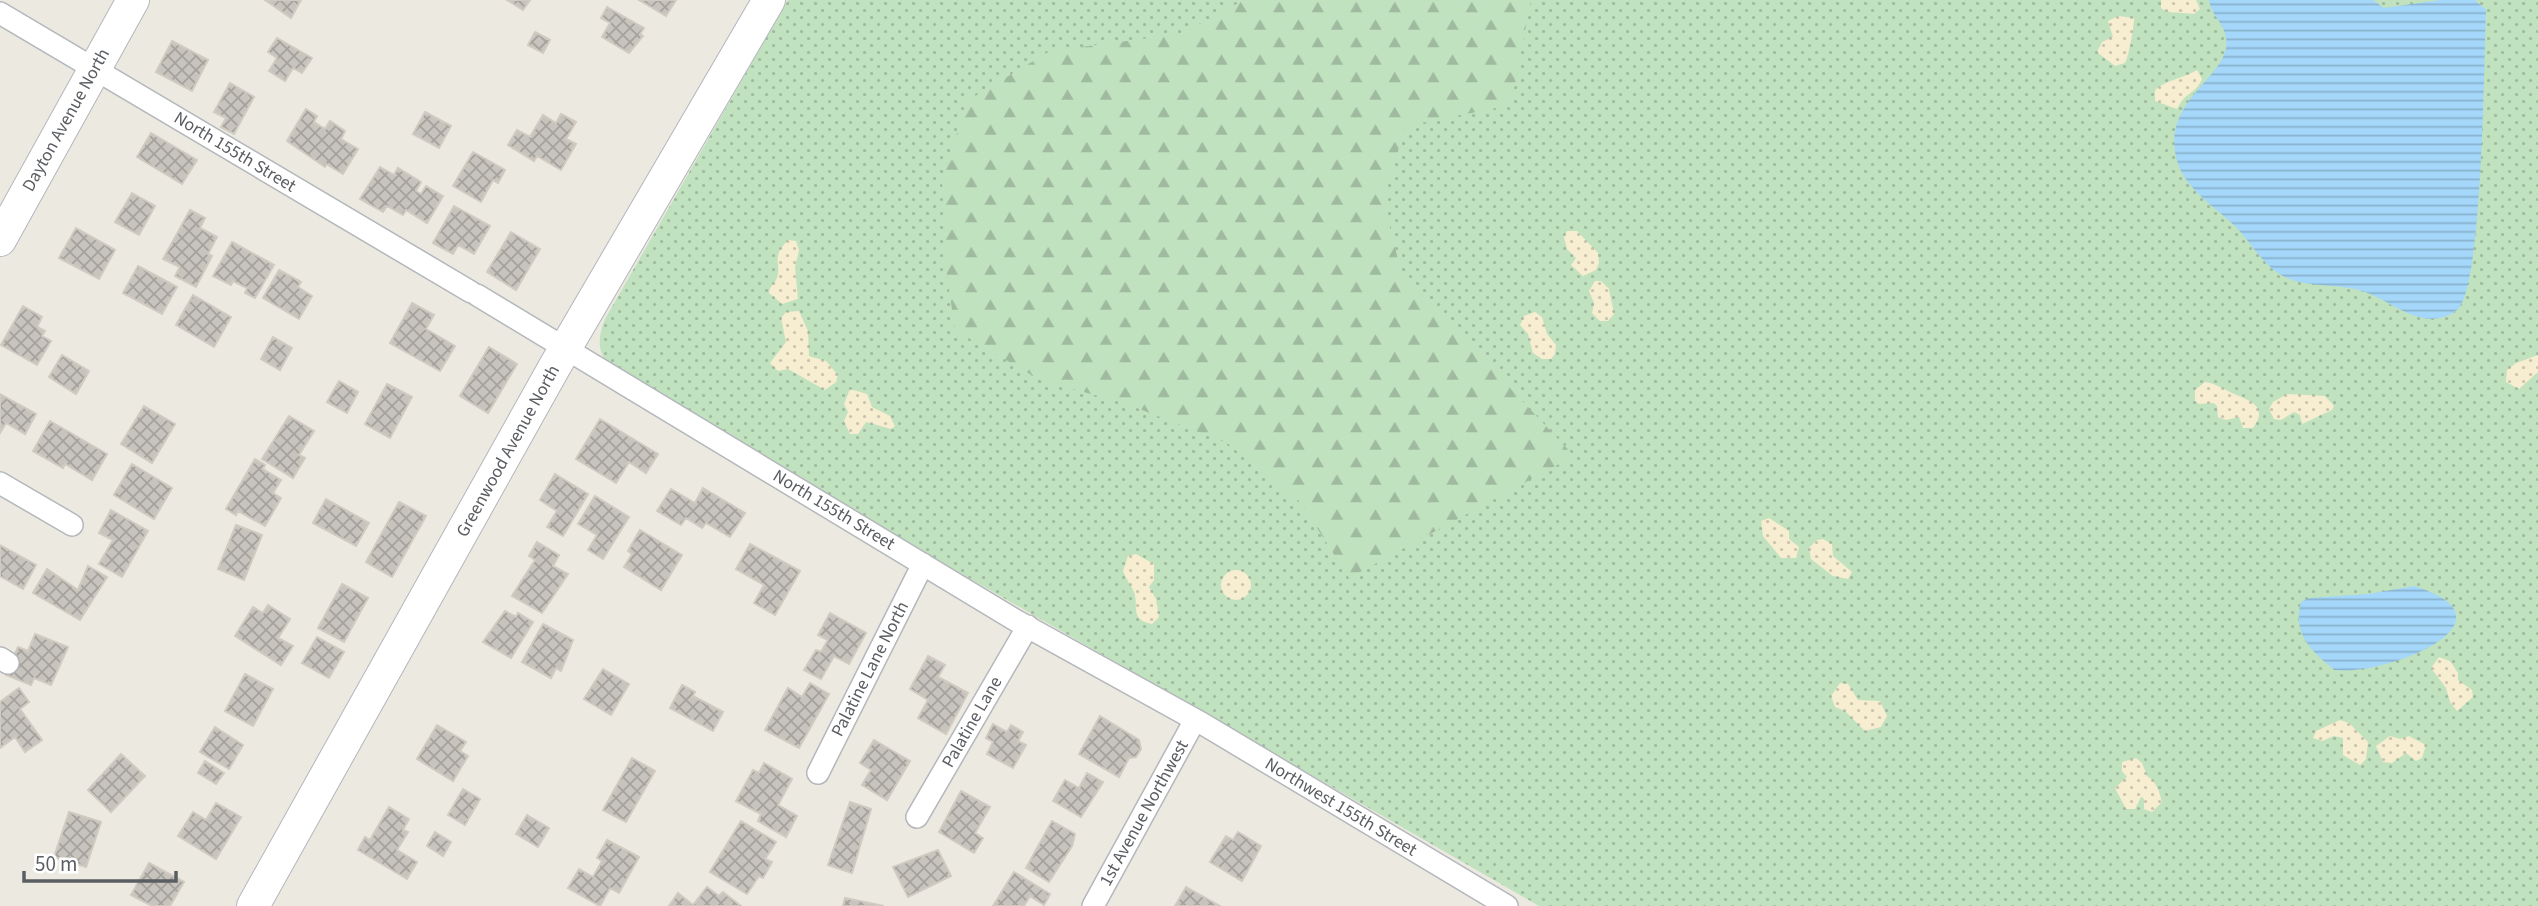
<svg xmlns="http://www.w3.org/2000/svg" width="2538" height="906" font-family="'Source Sans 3',sans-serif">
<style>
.grass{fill:url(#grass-dots)}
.forest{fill:url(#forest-firs)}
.sand{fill:url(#sand-dots)}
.water{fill:url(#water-rules)}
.building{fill:url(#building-cross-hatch);stroke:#d0cac0;stroke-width:2}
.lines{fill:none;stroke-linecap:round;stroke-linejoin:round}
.street-casing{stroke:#b4b7bb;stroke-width:24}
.secondary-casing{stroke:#b3b6bb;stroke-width:34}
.street{stroke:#fff;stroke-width:21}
.secondary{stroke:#fff;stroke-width:32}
.labels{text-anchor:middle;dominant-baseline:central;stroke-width:5;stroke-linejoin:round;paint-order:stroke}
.street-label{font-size:18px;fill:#5a5d61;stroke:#fff}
</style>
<defs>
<pattern id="grass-dots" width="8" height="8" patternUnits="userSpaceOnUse" patternTransform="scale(1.75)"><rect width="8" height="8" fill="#c0e2bf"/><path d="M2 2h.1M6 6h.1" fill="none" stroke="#9fba9f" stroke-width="1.8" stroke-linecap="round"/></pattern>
<pattern id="forest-firs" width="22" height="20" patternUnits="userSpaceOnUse" patternTransform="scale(1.75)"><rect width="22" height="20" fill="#c0e2bf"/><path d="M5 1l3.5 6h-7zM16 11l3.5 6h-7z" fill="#9fba9f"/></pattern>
<pattern id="sand-dots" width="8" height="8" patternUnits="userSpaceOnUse" patternTransform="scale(1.75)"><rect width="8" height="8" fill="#f7edd1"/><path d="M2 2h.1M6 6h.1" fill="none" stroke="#cbc3ad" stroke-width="1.8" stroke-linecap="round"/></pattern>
<pattern id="water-rules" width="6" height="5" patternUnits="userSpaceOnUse" patternTransform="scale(1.75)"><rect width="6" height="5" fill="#a4d7f9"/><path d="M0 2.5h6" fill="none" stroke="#89b2cd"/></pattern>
<pattern id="building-cross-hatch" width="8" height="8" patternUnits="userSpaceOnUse" patternTransform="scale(1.75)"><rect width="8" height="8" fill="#c7c4be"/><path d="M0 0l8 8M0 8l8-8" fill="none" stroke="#a5a29e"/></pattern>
</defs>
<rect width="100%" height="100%" fill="#ece9e1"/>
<path class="grass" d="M788 0H2538V906H1539L618 376C599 357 595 344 605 319Z"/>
<path class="forest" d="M1244 0H1531L1511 105 1406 126 1383 198 1401 272 1574 456 1349 578 1301 503 1227 443 1124 403 1040 380 955 330 946 268 942 181 967 101 1050 51 1181 34Z"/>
<path class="sand" d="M2161 0H2196L2200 9 2194 14C2184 12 2169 15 2161 8Z
M2118 16 2134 18C2134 26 2129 56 2125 63L2115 66 2097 52 2102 42 2113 37 2108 21Z
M2197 70 2202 79C2196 94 2186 91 2177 109L2155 101V90C2166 80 2184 78 2197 70Z
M1567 231H1577L1598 253 1599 263 1596 270 1583 276 1571 265 1576 258 1567 249 1564 237Z
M788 240 796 241 799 250 795 267 798 299 782 304 769 293C770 285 774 285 777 278 782 263 770 258 788 240Z
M1595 281H1601L1609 289 1614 314 1608 321H1600L1592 313 1594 303 1589 291Z
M799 311 808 331 809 356 826 361 838 375 836 382 825 390 788 369 778 371 770 363 786 342 781 318 786 312Z
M1535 312 1542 317 1547 334 1556 345 1555 354 1551 359H1542L1533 353 1528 334 1520 325 1524 316Z
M2538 355V372L2519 389 2506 382 2507 370 2516 363Z
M2205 382C2216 384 2222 388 2232 393 2247 400 2270 405 2253 428H2243L2239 417 2226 420 2218 417 2217 406 2214 403 2199 404 2195 401V390Z
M850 389 867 394 872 407 890 416 895 426 891 429 866 422 858 434H850L844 421 848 412 844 404Z
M2287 394 2325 396 2334 406 2332 410 2302 424 2300 415 2294 412 2281 420 2274 419 2269 409 2273 402Z
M1769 518 1789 531V539L1799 547 1796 558H1781L1763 536 1761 521Z
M1823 539 1832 544 1833 556 1852 572 1848 579 1833 576 1811 559 1809 548 1817 540Z
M1136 554 1154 564V580L1149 587 1156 599 1159 617 1152 624C1129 620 1139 605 1134 592 1131 585 1126 579 1123 571L1128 556Z
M1221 585a15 15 0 1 1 30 0a15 15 0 1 1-30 0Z
M2439 657 2450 661 2458 673V680L2472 690 2473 697 2457 711 2450 702 2446 688 2431 668Z
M1840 683 1848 684 1858 700 1880 701 1887 716 1881 727 1865 731 1845 711 1835 707 1831 696Z
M2340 720 2349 723 2368 742 2366 759 2360 765 2343 755V738L2334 736 2322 741 2313 738 2316 731Z
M2390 736 2400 739 2409 736 2426 745 2422 758 2416 761 2406 753 2392 763 2383 762 2376 746Z
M2136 758 2142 763 2147 776C2157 782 2159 791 2162 802L2152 812 2144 809V799L2141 797 2135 809H2126L2115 788 2127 777 2122 771V762Z"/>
<path class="water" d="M2209 0H2373L2384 8 2440 0H2475L2486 10C2484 56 2483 284 2458 309 2450 317 2434 321 2423 318 2402 314 2385 299 2365 292 2338 282 2302 290 2278 273 2259 260 2250 241 2235 226 2215 207 2188 191 2178 164 2157 99 2233 77 2226 38 2224 23 2211 15 2209 0Z
M2414 586C2525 620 2388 676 2335 670 2311 652 2292 633 2301 602L2309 598 2368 594Z"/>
<path class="building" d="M265 0H301L291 18Z
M507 0H530L523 10Z
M639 0H676L666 16Z
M607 7 644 28 640 34 643 36 629 53 602 37 610 23 601 18Z
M535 32 550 40 543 53 528 45Z
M277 38 312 58 302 73 293 68 285 81 269 71 277 58 268 52Z
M172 41 208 60 192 91 156 72Z
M230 83 254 97 234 134 221 127 226 118 214 112Z
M306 109 317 116 314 122 325 129 330 121 345 131 341 139 358 149 343 174 326 164 325 167 287 141Z
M425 112 451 126 439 148 413 134Z
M561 114 576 122 566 139 576 144 561 170 537 156 534 161 508 145 517 130 530 137 543 115 556 123Z
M151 133 197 160 182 184 137 157Z
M473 152 505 170 498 183 493 180 481 202 453 186Z
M380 167 394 175 398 168 421 182 416 191 421 194 426 186 443 196 427 223 406 210 403 215 387 206 383 212 360 199Z
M132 193 155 206 139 235 115 222Z
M454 206 490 226 474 254 458 245 453 254 433 243Z
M190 210 205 218 200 228 217 237 208 254 212 256 196 287 175 276 180 267 163 259Z
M76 228 115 250 99 279 59 258Z
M511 232 540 249 516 290 487 272Z
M232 242 274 265 255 298 245 293 247 288 233 281 231 285 213 276Z
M138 266 177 287 162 314 123 293Z
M279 270 301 282 298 287 312 296 299 319 263 298Z
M193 295 231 317 214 347 176 325Z
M412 303 434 315 426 329 455 346 440 371 390 343Z
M23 306 42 317 37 327 45 331 42 336 51 341 37 365 1 345Z
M273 337 292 348 280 370 261 359Z
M489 347 517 364 488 413 460 396Z
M62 355 89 371 76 394 49 377Z
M339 381 358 392 347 413 327 402Z
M387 384 412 397 390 438 365 424Z
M0 394 36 414 25 434 6 423 0 433Z
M144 406 175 424 152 463 121 444Z
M289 416 314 431 299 455 305 458 293 478 262 459Z
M600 419 658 454 646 473 629 462 616 483 576 459Z
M50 421 107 454 92 480 65 464 63 468 33 451Z
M255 459 265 465 263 469 281 480 273 493 281 498 265 526 238 511 236 515 226 509Z
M132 464 172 488 154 519 114 495Z
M555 474 588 494 563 536 547 527 557 511 540 500Z
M703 488 745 513 730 537 706 523 702 528 686 518 681 525 657 511 671 489 695 503Z
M595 496 629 517 603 559 588 550 597 535 578 524Z
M326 499 369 523 356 546 313 523Z
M399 502 426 516 392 577 366 562Z
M111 510 148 531 122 577 99 564 113 540 99 533Z
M236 525 262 535 244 580 218 569Z
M640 530 682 555 661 590 624 567 632 554 628 551Z
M537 542 559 555 553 566 568 574 542 613 512 596 535 560 529 556Z
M750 544 800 571 775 615 754 603 764 585 736 569Z
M0 545 36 565 23 589 0 576Z
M88 566 107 577 80 620 33 593 47 569 78 590Z
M342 584 368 598 344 642 318 628Z
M268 605 290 619 278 638 293 646 281 665 235 636 253 607 263 613Z
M505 611 516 617 518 613 533 622 511 658 483 642Z
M830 613 866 633 849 664 834 656 821 679 804 670 816 650 821 652 828 640 818 635Z
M543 624 573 640 561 671 556 668 551 678 522 662Z
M35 634 68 647 51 685 34 678 31 685 6 675 18 647 28 651Z
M317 637 344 652 329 678 302 663Z
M928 656 945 665 938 677 968 693 946 734 918 718 928 700 910 689Z
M603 669 629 684 611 715 584 699Z
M245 674 273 689 253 726 225 711Z
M810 683 829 694 799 748 765 730 788 688 802 697Z
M682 685 695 692 693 696 723 712 713 731 670 708Z
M19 688 29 702 20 709 42 740 25 752 15 737 0 748V702Z
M1100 716 1139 740 1141 749 1136 757 1129 758 1119 777 1079 754Z
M993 724 1007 732 1011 725 1023 732 1018 741 1026 745 1013 768 987 754 993 742 986 738Z
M437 725 466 742 460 751 468 756 453 781 417 759Z
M215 727 243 745 229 769 200 752Z
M874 740 910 761 887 800 862 785 871 770 860 763Z
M121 754 145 776 111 812 88 790Z
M632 758 655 771 626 822 603 810Z
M205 761 224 773 216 784 198 773Z
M764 763 792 779 778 805 797 816 786 837 758 821 761 814 736 801 753 770 759 773Z
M1087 773 1103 782 1081 817 1053 801 1065 780 1079 788Z
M463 789 480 799 465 825 448 815Z
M961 791 990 807 975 833 983 838 974 853 939 832Z
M850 802 871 809 852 873 828 865Z
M216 803 241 817 216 859 178 836 193 812 206 820Z
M389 807 409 819 403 830 408 832 397 850 417 862 407 879 358 850 365 837 370 840Z
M69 812 101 822 86 867 54 857Z
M527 815 549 828 538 847 516 834Z
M741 821 776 842 765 859 772 862 763 878 759 876 747 894 710 872Z
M1052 821 1075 834 1072 846 1049 882 1026 868Z
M435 832 451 842 443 856 427 846Z
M1238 832 1261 846 1242 881 1210 862 1226 836 1233 840Z
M607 840 639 857 619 893 610 888 600 906 568 888 579 869 593 877 602 861 597 858Z
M938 850 951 876 908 897 893 867Z
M149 863 184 882 170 906H152L131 895Z
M1014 872 1050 894 1044 905 1030 896 1024 906H993Z
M707 887 719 896 723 892 741 906H669L678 893 693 905Z
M1186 887 1220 906H1175Z
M845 898 884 906H843Z"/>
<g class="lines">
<defs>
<path id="street" d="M0 13 471 292
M477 295 1015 620 1203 724 1507 906
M0 483 72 525
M0 658 8 663
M818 773 923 564
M917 817 1028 626
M1093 906 1195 720"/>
<path id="secondary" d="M0 240 133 0
M253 906 555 366 769 0"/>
</defs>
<use href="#street" class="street-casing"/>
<use href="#secondary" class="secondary-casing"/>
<use href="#street" class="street"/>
<use href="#secondary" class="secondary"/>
</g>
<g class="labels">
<g class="street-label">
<text transform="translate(66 120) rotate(-61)">Dayton Avenue North</text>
<text transform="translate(235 152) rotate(31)">North 155th Street</text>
<text transform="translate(508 451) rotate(-61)">Greenwood Avenue North</text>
<text transform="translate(834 510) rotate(31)">North 155th Street</text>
<text transform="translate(870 669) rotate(-63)">Palatine Lane North</text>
<text transform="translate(972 722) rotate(-60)">Palatine Lane</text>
<text transform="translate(1341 807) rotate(31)">Northwest 155th Street</text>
<text transform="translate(1144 813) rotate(-61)">1st Avenue Northwest</text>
</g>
</g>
<path d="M24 871v10h152v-10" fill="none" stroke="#5a5d61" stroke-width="3.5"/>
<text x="35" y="871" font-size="21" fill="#5a5d61" stroke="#ffffff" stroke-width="5" paint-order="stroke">50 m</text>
</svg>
